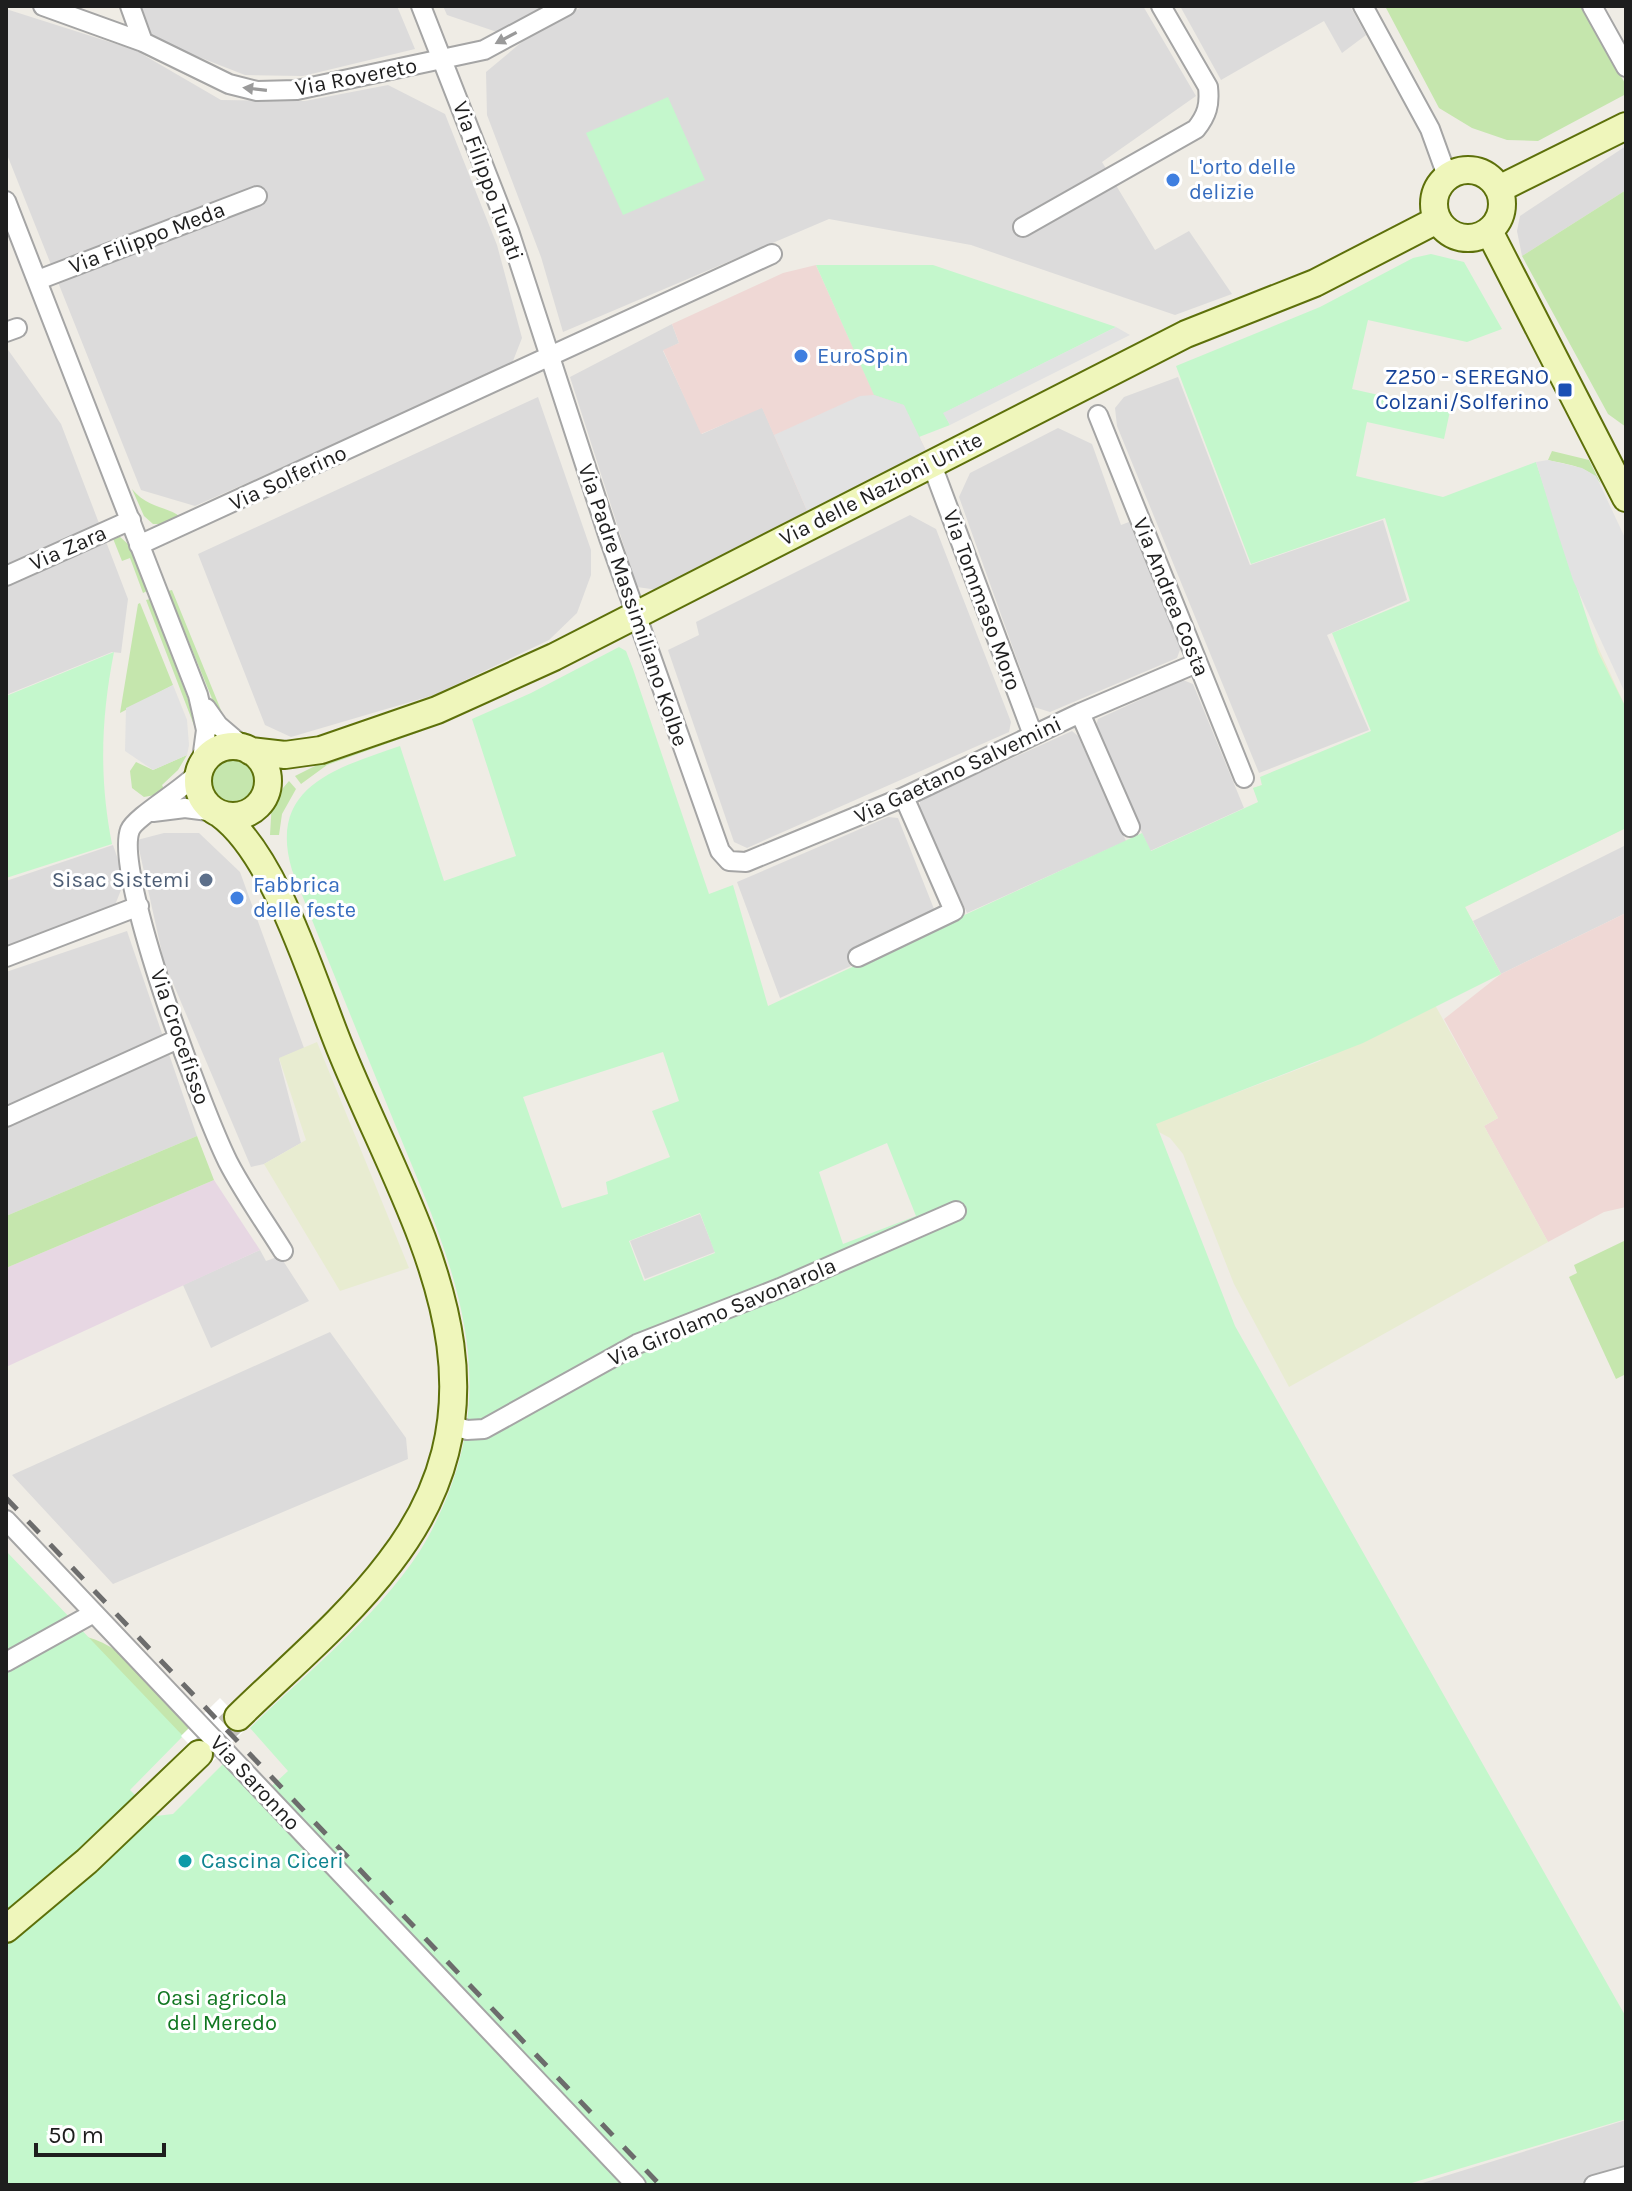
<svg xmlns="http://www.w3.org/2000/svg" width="1632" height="2191" font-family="Karla,sans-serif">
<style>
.residential{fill:#dcdbdb}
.commercial{fill:#efd8d5}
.industrial{fill:#e7d7e3}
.farmland{fill:#e8ecd1}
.grass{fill:#c5e6ad}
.park{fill:#c4f7cc;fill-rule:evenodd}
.parking{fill:#e2e2e2}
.pier{fill:#fff}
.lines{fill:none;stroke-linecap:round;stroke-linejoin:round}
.secondary-tunnel{stroke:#c5c3bd;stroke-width:26;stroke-dasharray:26 13;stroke-linecap:butt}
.street-casing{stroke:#a5a5a5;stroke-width:22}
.secondary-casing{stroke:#5d700a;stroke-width:30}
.street{stroke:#fff;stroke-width:18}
.secondary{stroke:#eff6bb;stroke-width:26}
.rail{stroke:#6c6c6c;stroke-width:5;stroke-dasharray:16 16;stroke-linecap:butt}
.oneway{fill:#9a9a9a}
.shop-dot{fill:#3f7fe0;stroke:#fff;stroke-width:3}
.transit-dot{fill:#1a4fb4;stroke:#fff;stroke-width:3}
.service-dot{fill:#5c6f8a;stroke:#fff;stroke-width:3}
.culture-dot{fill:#0f9aa8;stroke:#fff;stroke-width:3}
.labels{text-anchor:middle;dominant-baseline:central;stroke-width:6;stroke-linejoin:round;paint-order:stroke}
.street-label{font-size:22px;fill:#1e1e1e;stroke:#fff}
.shop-label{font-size:22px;fill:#366cbe;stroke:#fff;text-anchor:start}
.transit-label{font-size:22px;fill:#164399;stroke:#fff;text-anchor:end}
.service-label{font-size:22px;fill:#4e5e75;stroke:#fff;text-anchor:end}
.culture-label{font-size:22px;fill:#0d838f;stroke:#fff;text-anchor:start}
.park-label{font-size:22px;fill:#117721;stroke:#fff}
</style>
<rect width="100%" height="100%" fill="#efece5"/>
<path class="residential" d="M139 6H397L415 49 303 76 245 75 150 38Z
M443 6H552L497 32 447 15Z
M584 6H1143L1196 96 1102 162 1155 250 1189 231 1232 294 1175 315 971 245 829 219 563 332 541 257 487 115 486 72 535 31Z
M1180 6H1350L1366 35 1342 53 1324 21 1221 80Z
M6 9 135 50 221 100 305 101 388 85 445 114 497 245 522 338 511 366 195 506 141 490 6 152Z
M1626 146V190L1522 256 1517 231 1520 216Z
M672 324 679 343 663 351 702 434 762 407 809 515 658 590 637 587 570 377Z
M6 347 61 424 128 599 121 653 112 652 6 695Z
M1178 377 1250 565 1383 520 1407 600 1327 635 1369 730 1259 773 1117 426 1115 408 1124 397Z
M538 397 591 550V575L577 613 549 640 434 695 291 737 265 725 198 554Z
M1058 428 1092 444 1121 525 1129 522 1181 647 1177 658 1050 712 1034 707 959 497 970 473Z
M910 515 936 529 1011 722 1009 732 747 848 734 842 668 650 699 635 696 622Z
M1183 680 1193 684 1244 808 1150 851 1095 729 1098 719Z
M1072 731 1078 736 1126 841 967 913 920 808V800Z
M888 817 898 818 936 914 847 956 851 966 780 998 737 882Z
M164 833H199L240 872 304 1048 279 1059 301 1143 264 1164 251 1167 164 962 137 840Z
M113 845 125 880 115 905 6 947V881Z
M1626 845V913L1501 974 1473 921Z
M127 931 197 1136 6 1216V972Z
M700 1214 715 1252 645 1279 630 1241Z
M260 1250 266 1261 280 1256 309 1301 211 1348 183 1285Z
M330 1332 406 1438 408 1459 113 1584 12 1475Z
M1626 2120V2185H1416Z"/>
<path class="commercial" d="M816 265 874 394 904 405 928 455 809 515 762 408 701 434 663 350 679 343 672 324 783 273Z
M1626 913V1207L1604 1212 1548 1242 1484 1126 1498 1118 1444 1019 1501 974Z"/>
<path class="industrial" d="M214 1180 260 1250 6 1367V1268Z"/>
<path class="farmland" d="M1592 634 1626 708V828L1465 907 1501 974 1435 1005 1498 1118 1484 1126 1548 1242 1289 1387 1234 1284 1183 1154 1170 1138 1157 1131 1156 1123 1320 1061 1353 1022 1253 788 1262 785 1261 780Z
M317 1042 409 1268 340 1291 264 1164 306 1140 279 1058Z"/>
<path class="grass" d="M1385 6H1581L1626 85V94L1538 141 1507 140 1472 128 1439 108Z
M1626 190V427L1608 414 1522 256Z
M1552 451 1589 460 1601 484C1589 466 1569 465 1548 460Z
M132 489C149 510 170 506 181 518L165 524H153L144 516Z
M118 535 129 545 147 591 143 593 130 558 122 561 112 536Z
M172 590 223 715 220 718 168 591Z
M150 599 199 728H195L146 600Z
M140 603 173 685 120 713 138 604Z
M421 728 422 731 327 765 301 784 295 776 319 764Z
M187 755 178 770 162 785 166 793 144 797 132 788 130 771 136 762 153 770Z
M210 781a23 23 0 1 1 46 0a23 23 0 1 1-46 0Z
M289 781 296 789 282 814 279 835H270L272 801Z
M197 1136 214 1180 6 1268V1216Z
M1626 1240V1374L1616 1379 1569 1277 1577 1273 1574 1265Z
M87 1637C130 1648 161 1695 190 1727L108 1809 6 1875Z"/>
<path class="park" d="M668 97 705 180 623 215 586 133Z
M1431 254 1464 262 1502 329 1467 342 1368 320 1352 389 1450 411 1444 439 1367 422 1356 476 1443 497 1536 462 1598 652 1626 708V828L1465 907 1501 974 1363 1043 1156 1124 1235 1326 1626 2017V2119L1405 2185H6V1551L183 1736 130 1790 156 1816 173 1814 226 1761 260 1797 288 1771 250 1728C306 1673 389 1607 427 1539 514 1382 450 1260 390 1112 357 1031 324 951 292 870 267 786 337 768 400 746L444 881 516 856 472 719 531 693 619 647 626 651 633 669 709 894 733 885 768 1006 1142 833 1151 851 1258 802 1253 788 1262 785 1260 777 1371 731 1332 633 1410 601 1385 518 1251 564 1176 366 1320 307 1413 258ZM663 1052 679 1101 652 1111 670 1157 606 1182 608 1194 562 1208 523 1097ZM887 1143 916 1216 843 1244 819 1172ZM700 1213 715 1253 644 1281 629 1241Z
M816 265H933L1116 327 944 413 950 425 919 437 903 405 874 395Z
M114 652C101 718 99 778 112 844L6 878V696Z"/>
<path class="parking" d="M1116 327 1130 335 950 425 943 413Z
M874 395 904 405 928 455 809 515 774 435 860 396Z
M1548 460 1582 468 1596 476 1626 540V695L1573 580 1559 537 1536 462Z
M173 685 187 720 189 745 187 755 153 770 125 751 126 708Z"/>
<path class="pier" d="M220 1698 248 1727 209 1765 181 1736Z"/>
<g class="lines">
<path class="secondary-tunnel" d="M199 1754 238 1717"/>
<defs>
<path id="street" d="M43 6 143 42 229 84 257 91 297 90 484 50 566 6
M130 6 143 42
M421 6 509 231 609 538 720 851 729 861 746 862 904 797 1080 713 1197 663
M1363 6 1430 129 1447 176
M1592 6 1626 67
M6 201 198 695 206 730 201 767
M1023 227 1196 129C1207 115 1210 105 1208 87L1161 6
M38 280 257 196
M6 332 17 328
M1098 415 1244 778
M932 465 1033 735
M139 545 772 254
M6 576 131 520
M206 708 218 725 245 748
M1080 713 1130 827
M199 772C184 789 135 817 130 830 113 874 204 1114 228 1162 244 1193 265 1222 283 1251
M153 812 185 808 216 812
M6 957 139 906
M858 957 954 911 904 797
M6 1117 178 1039
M449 1424 467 1430 484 1429 637 1344 780 1288 956 1211
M6 1520 636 2185
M6 1662 94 1613
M1594 2185 1626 2176"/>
<path id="secondary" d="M1434 204a34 34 0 1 1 68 0a34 34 0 1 1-68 0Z
M1499 189 1626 126
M1489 231 1626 498
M198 781a35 35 0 1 1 70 0a35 35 0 1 1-70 0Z
M250 751 285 755 321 750 437 710 554 657 1186 334 1315 283 1437 220
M220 814C276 855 313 982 340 1048 409 1219 527 1385 390 1562 347 1619 289 1667 238 1717
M6 1929 87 1861 199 1754"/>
</defs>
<use href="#street" class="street-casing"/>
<use href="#secondary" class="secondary-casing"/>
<use href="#street" class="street"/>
<use href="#secondary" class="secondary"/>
<path class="rail" d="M6 1498 660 2185"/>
</g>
<defs><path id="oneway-solid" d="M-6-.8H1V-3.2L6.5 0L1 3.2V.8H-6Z" transform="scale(2)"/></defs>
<g class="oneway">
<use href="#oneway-solid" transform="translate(506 38) rotate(152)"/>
<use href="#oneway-solid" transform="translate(255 89) rotate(-173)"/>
</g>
<g class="shop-dot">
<circle cx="1173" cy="180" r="8"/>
<circle cx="801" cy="356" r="8"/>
<circle cx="237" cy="898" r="8"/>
</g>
<rect class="transit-dot" x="1557" y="382" width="16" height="16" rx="4"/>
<circle class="service-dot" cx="206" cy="880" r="8"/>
<circle class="culture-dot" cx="185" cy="1861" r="8"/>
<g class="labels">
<g class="street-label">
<text transform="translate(356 77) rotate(-11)">Via Rovereto</text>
<text transform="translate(488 181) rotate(70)">Via Filippo Turati</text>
<text transform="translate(147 238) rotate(-21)">Via Filippo Meda</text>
<text transform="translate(288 478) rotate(-25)">Via Solferino</text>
<text transform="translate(881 489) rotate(-27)">Via delle Nazioni Unite</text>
<text transform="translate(68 548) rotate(-24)">Via Zara</text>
<text transform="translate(1171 597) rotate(68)">Via Andrea Costa</text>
<text transform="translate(982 600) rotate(70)">Via Tommaso Moro</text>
<text transform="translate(633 605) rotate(71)">Via Padre Massimiliano Kolbe</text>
<text transform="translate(958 770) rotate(-25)">Via Gaetano Salvemini</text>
<text transform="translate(180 1037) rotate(71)">Via Crocefisso</text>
<text transform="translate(722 1312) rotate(-23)">Via Girolamo Savonarola</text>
<text transform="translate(255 1783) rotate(47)">Via Saronno</text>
</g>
<g class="shop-label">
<text x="1189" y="167">L'orto delle<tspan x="1189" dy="25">delizie</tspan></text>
<text x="817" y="356">EuroSpin</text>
<text x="253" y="885">Fabbrica<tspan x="253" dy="25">delle feste</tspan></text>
</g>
<g class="transit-label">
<text x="1549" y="377">Z250 - SEREGNO<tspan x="1549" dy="25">Colzani/Solferino</tspan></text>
</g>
<g class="service-label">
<text x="190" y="880">Sisac Sistemi</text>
</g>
<g class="culture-label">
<text x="201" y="1861">Cascina Ciceri</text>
</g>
<g class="park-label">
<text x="222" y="1998">Oasi agricola<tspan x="222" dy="25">del Meredo</tspan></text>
</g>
</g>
<rect width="1632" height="2191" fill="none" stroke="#1e1e1e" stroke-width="16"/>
<path d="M36 2143v12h128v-12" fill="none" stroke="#1e1e1e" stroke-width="4"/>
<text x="48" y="2143" font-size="24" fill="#1e1e1e" stroke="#ffffff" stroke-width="6" paint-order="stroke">50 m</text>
</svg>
